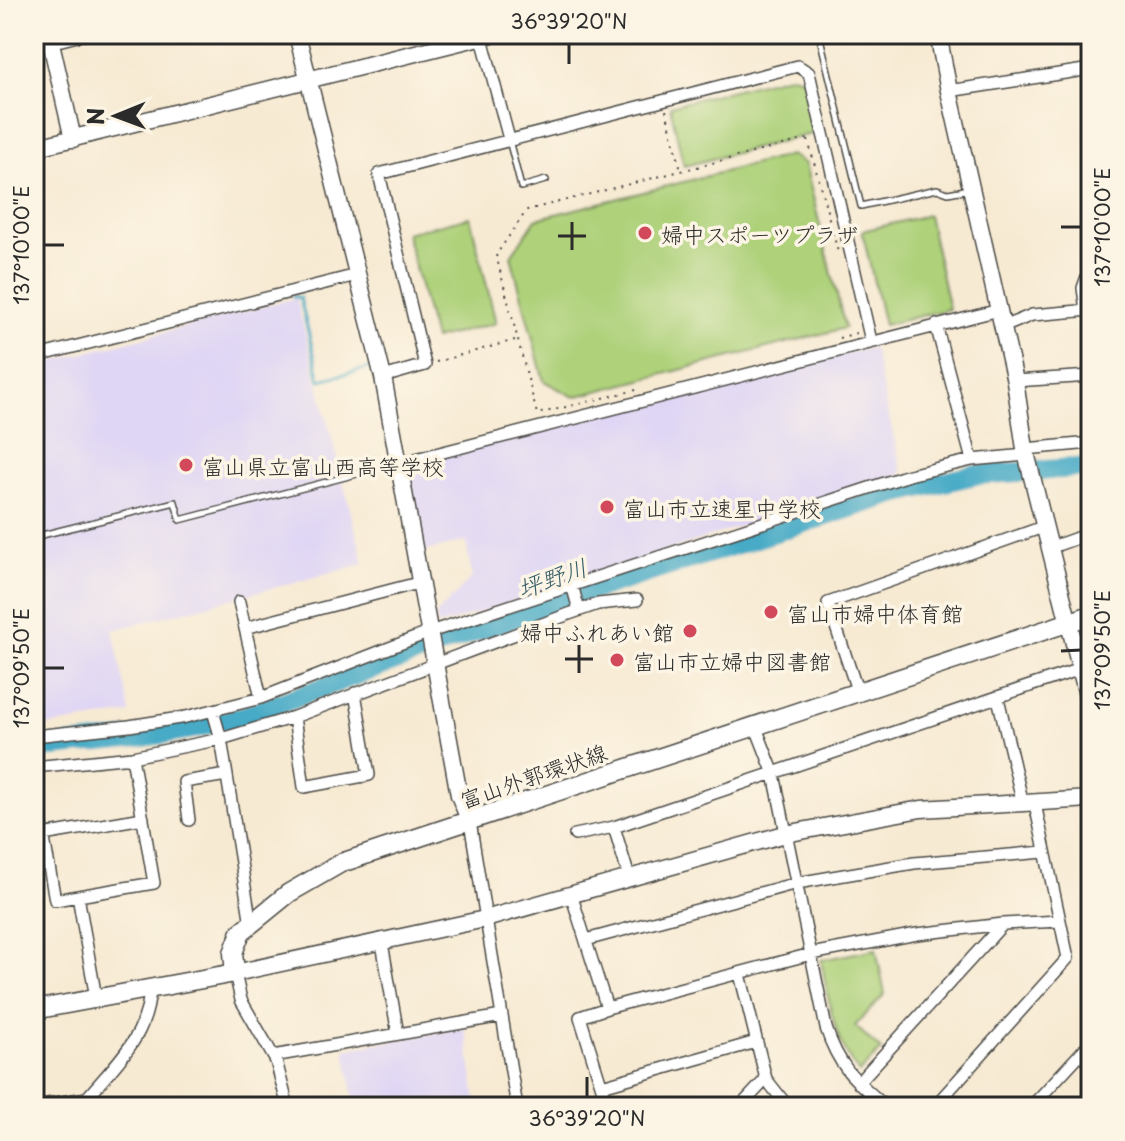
<svg xmlns="http://www.w3.org/2000/svg" width="1125" height="1141" font-family="'Playpen Sans','Klee One',sans-serif">
<style>
.built{fill:#dfd5f5}
.green{fill:#aed17a;stroke:#6c7e52;stroke-width:2}
.lines{fill:none;stroke-linecap:round;stroke-linejoin:round}
.stream{stroke:#46aac6;stroke-width:3}
.river{stroke:#46aac6;stroke-width:20}
.lane-casing{stroke:#4a4844;stroke-width:8}
.street-casing{stroke:#4a4844;stroke-width:14}
.secondary-casing{stroke:#4a4844;stroke-width:19}
.primary-casing{stroke:#4a4844;stroke-width:21}
.path{stroke:#4a4844;stroke-width:2;stroke-dasharray:2 6;stroke-linecap:butt}
.lane{stroke:#fff;stroke-width:5}
.street{stroke:#fff;stroke-width:11}
.secondary{stroke:#fff;stroke-width:16}
.primary{stroke:#fff;stroke-width:18}
.ticks{fill:none;stroke:#2b2b2b;stroke-width:3}
.poi-dot{fill:#d1495b;stroke:#fcf5e5;stroke-width:3}
.labels{text-anchor:middle;dominant-baseline:central;stroke-width:7;stroke-linejoin:round;paint-order:stroke}
.poi-label{font-size:22px;fill:#2b2b2b;stroke:#fcf5e5;text-anchor:start}
.street-label{font-size:22px;fill:#2b2b2b;stroke:#fcf5e5}
.water-label{font-size:24px;font-style:italic;fill:#365e69;stroke:#fcf5e5}
.neatline{fill:none;stroke:#2b2b2b;stroke-width:3}
.ticks-label{font-size:20px;text-anchor:middle;fill:#2b2b2b}
</style>
<rect width="100%" height="100%" fill="#fcf5e5"/>
<filter id="ink" filterUnits="userSpaceOnUse"><feTurbulence type="fractalNoise" baseFrequency=".0125" numOctaves="2"/><feDisplacementMap in="SourceGraphic" scale="16" xChannelSelector="R" yChannelSelector="G"/><feConvolveMatrix kernelMatrix="1 2 1 2 8 2 1 2 1" color-interpolation-filters="sRGB"/></filter>
<filter id="wash" filterUnits="userSpaceOnUse"><feTurbulence type="fractalNoise" baseFrequency=".006" numOctaves="4" result="noise"/><feDisplacementMap in="SourceGraphic" scale="32" xChannelSelector="R" yChannelSelector="G"/><feGaussianBlur stdDeviation="1.8" result="paint"/><feColorMatrix in="noise" values="0 0 0 0 0 0 0 0 0 0 0 0 0 0 0 0 0 1.4 0 .05"/><feComposite in="paint" operator="in"/></filter>
<g filter="url(#wash)">
<rect width="100%" height="100%" fill="#f7ead3"/>
<path class="built" d="M296 298 364 564 113 630 130 713 34 728V366Z
M873 347 902 473 438 626 436 615 472 577 466 541 423 552 406 464Z
M465 1028 477 1107H355L345 1049Z"/>
<path class="green" d="M792 75 804 80 815 133 684 166 670 106Z
M791 155 805 164 845 328 574 397 544 381 511 256 536 219Z
M928 215 949 309 884 325 862 231Z
M470 217 496 323 434 339 406 233Z
M876 949 885 994 855 1026 881 1050 859 1073C833 1040 829 1001 821 960Z"/>
<g class="lines">
<path class="stream" d="M293 296 300 298 320 380 374 367"/>
<path class="river" d="M34 749 145 737 187 730 244 716 569 598 894 494 974 475 1091 467"/>
</g>
</g>
<g filter="url(#ink)">
<g class="lines">
<defs>
<path id="lane" d="M819 34 861 206 937 189 948 193 970 189
M509 140 521 187 546 180
M34 537 175 502 180 520 395 464"/>
<path id="street" d="M481 34 509 139
M34 47 85 34
M949 91 1091 69
M1086 310 1083 288 1091 265
M936 325 972 460
M1003 327 1032 315 1091 310
M34 357 357 275
M383 377 425 365 379 174 798 66 809 73 871 341
M1015 381 1091 376
M1025 449 1091 443
M400 463 999 310
M1049 548 1091 533
M572 585 579 610
M239 602 261 698
M245 628 422 582
M858 693 828 603 1043 527
M998 698 1023 804
M213 711 221 739 251 924
M294 717 304 787 369 775 355 693
M755 725 774 774 826 1028C839 1068 855 1080 886 1107
M34 736 129 726 186 717 261 698 430 632 909 475 972 460 1026 455
M34 767 132 757 221 739 294 717 569 614 598 604 637 600
M34 783 55 900 154 883 132 757
M189 820 184 782 227 775
M470 822 517 1107
M614 827 629 877
M43 835 143 818
M575 835 614 827 1080 669
M571 894 607 1008
M78 896 96 998
M586 940 797 883 914 863 1044 852
M382 943 398 1034
M235 973 241 1000 276 1061 288 1107
M740 974 766 1079 788 1107
M273 1056 502 1016
M858 1083 1003 924
M602 1086 756 1042
M34 1106 87 1098C116 1063 148 1037 150 988
M608 1107 580 1017 607 1008 811 954 917 934 1003 924 1060 921
M740 1107 766 1079
M934 1107 1068 958 1035 804
M1031 1107 1091 1042
M1088 1107 1091 1104"/>
<path id="secondary" d="M49 34 73 139
M297 34 383 377 459 795 470 822
M938 34 949 91 1015 381 1025 449 1091 711
M34 148 492 34
M235 973 485 919 785 834 921 809 1091 799"/>
<path id="primary" d="M34 1010 235 973 233 953 241 932 289 893 341 863 1091 615"/>
</defs>
<use href="#lane" class="lane-casing"/>
<use href="#street" class="street-casing"/>
<use href="#secondary" class="secondary-casing"/>
<use href="#primary" class="primary-casing"/>
<path class="path" d="M666 110 681 170
M808 140 838 252
M839 338 856 333
M436 362 515 340
M636 390 537 414 496 255 527 210 811 138"/>
<use href="#lane" class="lane"/>
<use href="#street" class="street"/>
<use href="#secondary" class="secondary"/>
<use href="#primary" class="primary"/>
</g>
</g>
<path class="ticks" d="M569 44V64M572 222V250M1061 227H1081M558 236H586M44 245H64M579 645V673M1061 651 1081 650M565 659H593M44 668H64M587 1077V1097"/>
<g class="poi-dot">
<circle cx="645" cy="233" r="8"/>
<circle cx="186" cy="465" r="8"/>
<circle cx="607" cy="507" r="8"/>
<circle cx="771" cy="612" r="8"/>
<circle cx="690" cy="631" r="8"/>
<circle cx="617" cy="660" r="8"/>
</g>
<g class="labels">
<g class="poi-label">
<text x="661" y="233">婦中スポーツプラザ</text>
<text x="202" y="465">富山県立富山西高等学校</text>
<text x="623" y="507">富山市立速星中学校</text>
<text x="787" y="612">富山市婦中体育館</text>
<text x="674" y="631" text-anchor="end">婦中ふれあい館</text>
<text x="633" y="660">富山市立婦中図書館</text>
</g>
<g class="street-label">
<text transform="translate(533 775) rotate(-19)">富山外郭環状線</text>
</g>
<g class="water-label">
<text transform="translate(552 577) rotate(-19)">坪野川</text>
</g>
</g>
<rect width="1125" height="1141" fill="none" stroke="#fcf5e5" stroke-width="88"/>
<g transform="translate(116 116) rotate(269)" stroke="#fcf5e5" stroke-width="6" paint-order="stroke">
<path d="M0-6L14 30L0 20L-14 30Z" fill="#2b2b2b"/>
<text y="-12" font-size="22" font-weight="bold" text-anchor="middle" fill="#2b2b2b">N</text>
</g>
<rect x="44" y="44" width="1037" height="1053" class="neatline"/>
<g class="ticks-label">
<text x="569" y="29">36°39'20"N</text>
<text transform="translate(1103 227) rotate(-90)" y="7">137°10'00"E</text>
<text transform="translate(22 245) rotate(-90)" y="7">137°10'00"E</text>
<text transform="translate(1103 650) rotate(-90)" y="7">137°09'50"E</text>
<text transform="translate(22 668) rotate(-90)" y="7">137°09'50"E</text>
<text x="587" y="1126">36°39'20"N</text>
</g>
</svg>
